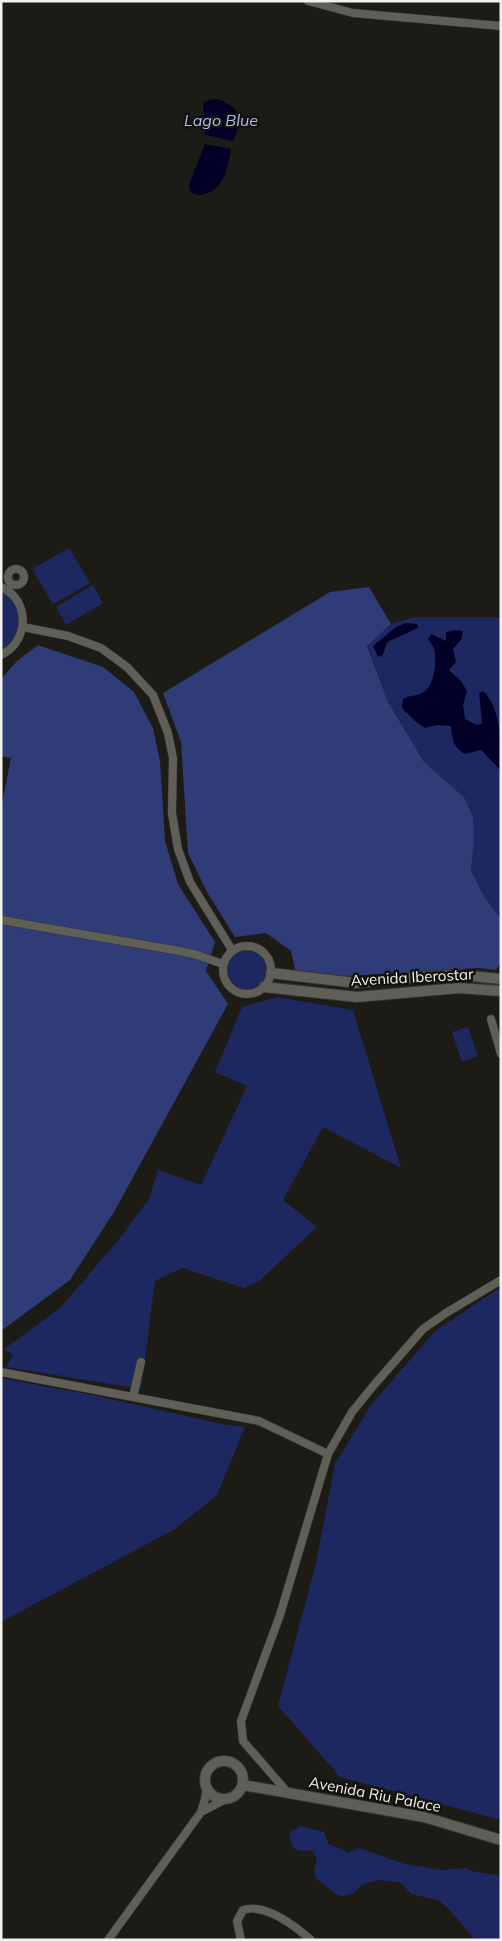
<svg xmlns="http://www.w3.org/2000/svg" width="502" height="1941" font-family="Mulish,sans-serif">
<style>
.green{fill:#1e2860}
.forest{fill:#2f3c78}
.water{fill:#030028}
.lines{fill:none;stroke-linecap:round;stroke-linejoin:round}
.street-casing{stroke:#363532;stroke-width:9}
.secondary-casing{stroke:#363532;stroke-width:12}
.street{stroke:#5f5e57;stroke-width:8}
.secondary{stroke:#5f5e57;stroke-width:10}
.labels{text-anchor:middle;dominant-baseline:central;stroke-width:5;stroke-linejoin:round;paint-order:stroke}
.street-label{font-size:15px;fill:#f2f1ed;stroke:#13120d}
.water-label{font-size:16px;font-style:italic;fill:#abbcf3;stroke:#13120d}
</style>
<rect width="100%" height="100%" fill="#1c1b16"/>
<path class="green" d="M69 548 90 583 53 604 32 569Z
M93 585 103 603 66 625 56 607Z
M1 587 15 597 23 627 1 655Z
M415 617H501V919L484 896 471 870 474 841 464 797 424 762 388 702 367 645 391 624Z
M223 970a24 24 0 1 1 48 0a24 24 0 1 1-48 0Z
M277 997 353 1010 401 1168 323 1127 283 1200 317 1227 259 1281 244 1288 182 1268 155 1281 141 1389 6 1367 13 1355 4 1349 60 1308 116 1243 149 1199 158 1170 201 1185 247 1086 215 1072 242 1007Z
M468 1027 478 1056 462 1062 452 1032Z
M501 1287V1820L340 1777 278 1706 316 1563 335 1464 371 1405 435 1331Z
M1 1378 97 1396 222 1424 245 1427 217 1495 175 1529 1 1622Z
M301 1826 324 1832 329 1845 337 1847 348 1853 359 1848 405 1864 441 1870 466 1868 472 1871 501 1876V1940H475L449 1909 438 1900 411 1894 401 1883 379 1880 370 1882 363 1884 352 1894 343 1896 337 1895 317 1879 314 1873 317 1858 311 1850C295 1854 289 1847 290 1832Z"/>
<path class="forest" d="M369 587 391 624 367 646 388 702 424 762 464 797 473 817 474 841 471 870 484 896 501 919V962L496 970 478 968 351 976 296 973 291 951 266 933 235 937 208 894 188 853 181 742 163 693 330 592Z
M38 645 103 667 134 692 153 728 160 761 165 841 178 884 215 942 206 971 228 1004 114 1212 70 1280 1 1331V809L11 758 1 756V679L17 661Z"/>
<path class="water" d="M218 99C243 109 243 119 233 141L205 135 203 103 209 100Z
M205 144 231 149C228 167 224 190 204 194 198 196 194 195 190 191L189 184Z
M406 623 417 624 418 628 387 642 383 655 378 657 373 646 396 627Z
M455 630 463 631 461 640 453 649 456 662 449 670 461 681 467 691 463 705 465 719 477 725 482 723 479 693 483 691C502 708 501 746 501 771L481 750 465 754C453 747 452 739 451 726L437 725 425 728 415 721 402 708 403 699C410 695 416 696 422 693 435 686 437 662 434 649 433 646 430 642 428 639L431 634 446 641V632Z"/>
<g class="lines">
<defs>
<path id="street" d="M308 1 353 13 501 26
M8 577a8 8 0 1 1 16 0a8 8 0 1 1-16 0Z
M1 587C31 600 29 642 1 655
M23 627 68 636 101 648 127 667 153 695 168 733 173 758 172 813 178 849 190 882 232 950
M1 920 174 950 194 954 223 964
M223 970a24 24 0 1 1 48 0a24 24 0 1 1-48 0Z
M491 1019 501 1054
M1 1372 259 1421 328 1454
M133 1397 141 1362
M288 1793 243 1741 241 1721 280 1615 328 1454 352 1412 374 1385 423 1329 446 1313 501 1280
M201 1812 226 1799
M108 1940 201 1812 205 1799 207 1787
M241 1940 237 1921 243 1910C265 1903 294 1925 311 1940"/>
<path id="secondary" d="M271 973 356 983 433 976 460 975 501 979
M264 987 357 997 459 988 501 991
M205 1780a19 19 0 1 1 38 0a19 19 0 1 1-38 0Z
M243 1785 424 1817 501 1840"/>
</defs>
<use href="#street" class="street-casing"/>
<use href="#secondary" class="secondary-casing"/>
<use href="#street" class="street"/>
<use href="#secondary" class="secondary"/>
</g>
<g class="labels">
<g class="street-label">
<text transform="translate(412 977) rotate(-3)">Avenida Iberostar</text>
<text transform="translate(375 1794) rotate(11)">Avenida Riu Palace</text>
</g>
<g class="water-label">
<text x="221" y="120">Lago Blue</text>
</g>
</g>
<rect width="502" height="1941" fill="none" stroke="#f2f1ed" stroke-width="5"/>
</svg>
